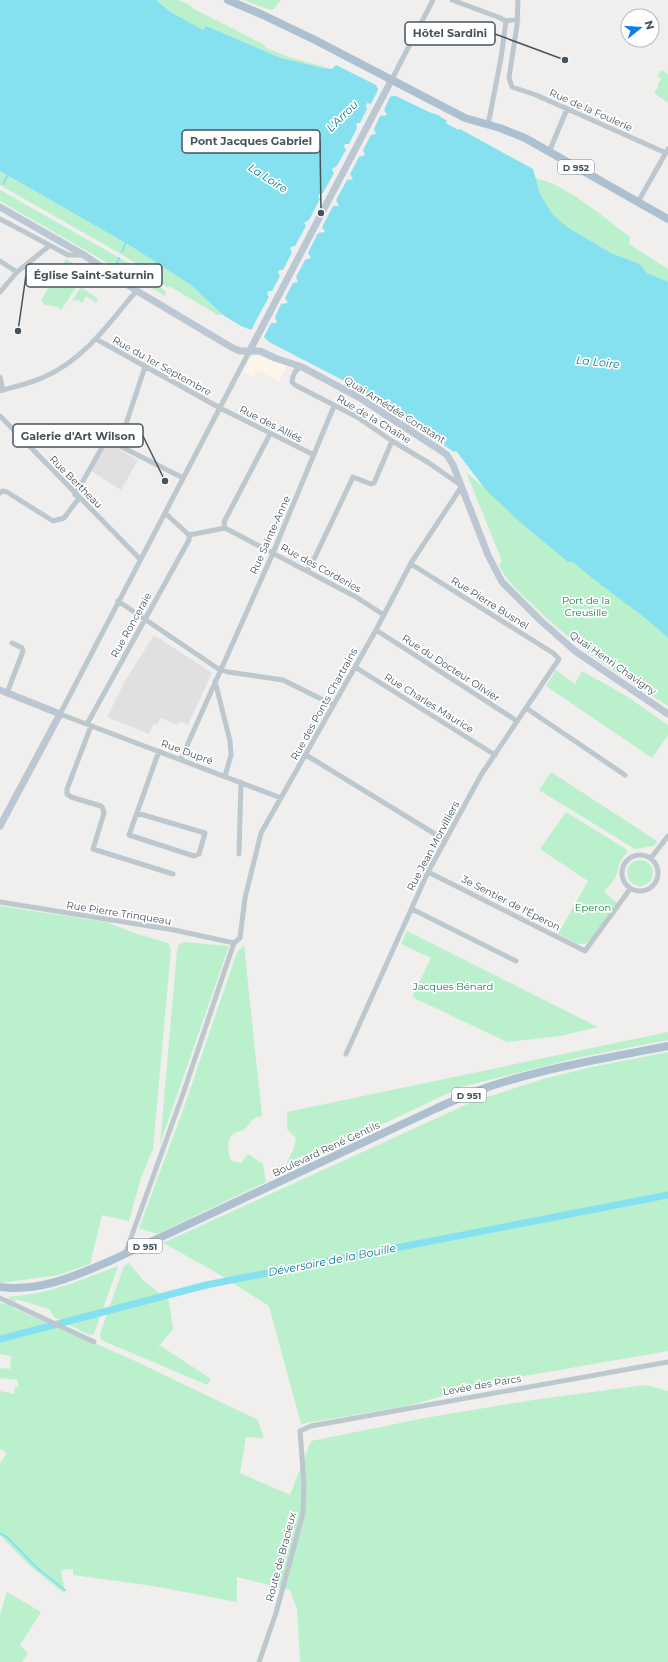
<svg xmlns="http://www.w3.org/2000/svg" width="668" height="1662" font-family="Montserrat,sans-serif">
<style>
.commercial{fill:#fdf5e7}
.education{fill:#e2dfe1}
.green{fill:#baf1cc}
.water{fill:#85e1f0}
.pier{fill:#f1eeee}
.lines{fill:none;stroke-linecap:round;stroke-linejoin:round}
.stream{stroke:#85e1f0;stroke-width:2}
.canal{stroke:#85e1f0;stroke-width:7}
.street{stroke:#bcc7ce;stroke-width:5}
.secondary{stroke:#bbc8d3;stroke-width:7}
.primary{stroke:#adc0cf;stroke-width:8}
.labels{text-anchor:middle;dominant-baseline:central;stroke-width:3.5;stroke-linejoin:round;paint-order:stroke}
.shield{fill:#fff;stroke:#7e878e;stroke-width:1}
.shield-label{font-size:9px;font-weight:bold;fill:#46535d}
.street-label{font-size:10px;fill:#46535d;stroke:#fff}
.park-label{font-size:10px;fill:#128243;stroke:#fff}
.water-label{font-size:11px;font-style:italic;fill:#077c90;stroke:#fff}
.leader{fill:none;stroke:#46535d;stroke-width:1.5}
.callout-dot{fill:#46535d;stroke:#fff;stroke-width:1.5}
.callout{fill:#fff;stroke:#46535d;stroke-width:1.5}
.callout-label{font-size:11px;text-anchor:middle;font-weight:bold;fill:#46535d}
</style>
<rect width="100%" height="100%" fill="#f1eeee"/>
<path class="commercial" d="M252 356H258L287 365 279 382 258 370 252 377 243 372Z"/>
<path class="education" d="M107 443 138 460 121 490 91 471Z
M154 635 212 673 188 725 180 721 178 725 160 718 157 725 153 724 149 734 107 717 125 681Z"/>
<path class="green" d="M156 0H179L191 6 192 8 263 44 266 48 292 58 332 69 323 68 281 58 206 26 203 30 169 11Z
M244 0H281L273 10 264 8Z
M661 70 668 74V103L654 93 658 87V83L662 79 657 76Z
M0 171 129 245 191 285 223 315H218L169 286 168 288 145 269 121 254 0 185Z
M535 178C566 184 604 218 630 237L629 244 668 269V283L647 273 640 264 611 253 567 227 553 215 540 194Z
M0 190 139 269 166 292 165 296 0 201Z
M66 259 86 272 61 310 58 307 45 305 41 300Z
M81 287 98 299 96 303 86 296 82 303 79 300 72 301Z
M466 472 480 484 611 581 668 638V706C619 675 571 644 530 602 518 591 506 580 499 565L502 561Z
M556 670 575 684 582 671 628 697 668 725V735L652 758 546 686Z
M551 772 657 841 654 846 635 849 539 790Z
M566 812 626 849 627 853C616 864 621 865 616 876 613 882 608 887 604 892L617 903 590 941C580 949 569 939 558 934L588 881 540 849Z
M627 873a13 13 0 1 1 26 0a13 13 0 1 1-26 0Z
M0 906 106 922 137 934 168 943 171 949 153 1149 141 1178 129 1221 102 1215 90 1264 59 1275 0 1283Z
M407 931 598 1027 560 1036 507 1042 412 997 431 958 401 944Z
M184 942 229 946 160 1144 177 951 178 945Z
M244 945 262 1116C249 1119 253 1121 245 1129 242 1131 239 1131 236 1132 225 1137 228 1152 231 1161L241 1163 248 1154 263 1164 266 1182 157 1234 139 1228 183 1110 237 952Z
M668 1032V1040L581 1057 461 1087 282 1172 294 1148 296 1138 287 1129V1112Z
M668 1052V1351L496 1381 407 1406 301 1424 269 1306 212 1270 163 1243 472 1102 543 1079 592 1067Z
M129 1263 142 1279 169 1301 173 1329 157 1349 161 1346 211 1379 207 1385 101 1340 100 1334 124 1266Z
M118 1266 94 1334 89 1335 54 1317 49 1309 16 1299 13 1308 131 1359 258 1420 264 1438 246 1437 240 1473 290 1495 311 1441 425 1418 539 1399 646 1385 668 1391V1662H300L297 1609 290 1590 237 1577V1602L153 1586 73 1575V1569L61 1570 65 1594 29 1565 0 1535V1463L7 1453 0 1449V1391L14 1394 15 1387H18V1380L0 1378V1368L10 1369 11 1356 0 1354V1303L5 1304 10 1298 7 1297C47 1295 81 1280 118 1266Z
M7 1592 41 1612 20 1645 28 1653 22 1662H0V1614Z"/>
<path class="water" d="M0 0H156L169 11 203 30 206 26 281 58 323 68 332 69 336 65 376 85 378 89 377 92 389 99 391 96H396L429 112 438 115 447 121 446 123 458 130 460 129 533 169 540 194 553 215 567 227 611 253 640 264 647 273 668 282V638C639 610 603 589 573 562H568L520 522 485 489 457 452 455 451 454 452 358 388 269 342 264 337 266 333 254 326 251 330 241 326 223 315 191 285 129 245 0 171Z"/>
<path class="pier" d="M377 92 389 99 384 110 387 115 380 116 374 129 376 134 371 135 363 150 365 155 359 157 350 174 353 179 347 180 336 200 339 206H333L322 227 325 232 318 233 308 253 311 258 305 260 296 277 298 282 293 283 285 298 288 303 281 304 275 317 277 323H271L266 333 253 326 269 297 267 294 268 291H272L280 276 278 273 279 270H283L292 252 290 249 291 247 295 246 306 226 304 223 309 220 320 199 318 196 320 194 323 193 334 173 332 170 333 168 336 167 346 150 344 147 345 144H349L357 128 356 125 357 123H360L367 109 366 106 367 103 371 104Z"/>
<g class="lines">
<path class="stream" d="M3 184 8 175
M122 252 126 242
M116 265 119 258
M0 1533 8 1538 37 1568 65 1590"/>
<path class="canal" d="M0 1339 206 1285 668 1195"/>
<path class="street" d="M452 0 498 17 506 21
M518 0 517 25 509 78 512 87 536 95 666 153
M506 21 518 19
M392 79 433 0
M488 125 501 58 506 21
M549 152 567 109
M638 202 668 149
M0 219 68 255H84
M0 261 17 272
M0 292 17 272 49 246
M96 339 220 408 314 455
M249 352 60 714 281 798
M0 377 3 390
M0 391C15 386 30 384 44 377 81 361 107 327 131 297L137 291
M0 416 140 559
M116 444 125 427 145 367
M0 493 3 491 7 492 53 521 64 518 79 498
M75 495 104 444 107 442 116 444 183 478
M165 513 189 535
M225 528 224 522 270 434
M189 535 225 528 356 597 384 615
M307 571 315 557 353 477 371 484 374 483 392 441
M118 601 217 668 228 672 283 680 333 705
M376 630 517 721
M355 667 495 755
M215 681 230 741 231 755 225 776
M7 693 23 651 22 648 12 643
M526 708 625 775
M87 724 189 540V535
M91 726 67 789V794L71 797 101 806 103 809 104 813 93 849 173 874
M306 755 445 840
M181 759 273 553 334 406
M137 813 205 833 199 854 194 856 129 835 159 751
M239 854 241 782
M622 873a18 18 0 1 1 36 0a18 18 0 1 1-36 0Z
M651 858 668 836
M428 872 585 951 630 889
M0 902 174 930 234 943
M412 909 516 961
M234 943 240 938 245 898 261 833 376 630 411 563 462 486 429 463 392 441 357 417 295 385 292 382C292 376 296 368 302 367
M346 1054 428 872 481 775 559 659 553 653 411 564
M125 1254 184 1091 234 943
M0 1298 94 1342
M259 1662 276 1613 303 1513 304 1483 300 1431 311 1426 668 1362"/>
<path class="secondary" d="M0 207 84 255 137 291 231 347 240 351H260L275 358 302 367 360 398 440 450 447 455 453 465 488 555 502 582 540 620 575 651 668 714
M249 352 392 79
M0 690 60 714 0 826"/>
<path class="primary" d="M228 0 263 15 315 40 465 118 500 128 525 138 668 219
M0 1287C40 1292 75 1276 110 1261L437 1108C453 1101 468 1094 485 1088 544 1068 607 1058 668 1046"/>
</g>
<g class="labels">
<g class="shield">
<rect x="558" y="160" width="36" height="14" rx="3"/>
<rect x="452" y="1088" width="34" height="14" rx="3"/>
<rect x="128" y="1239" width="34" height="14" rx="3"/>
</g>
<g class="shield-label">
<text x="576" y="167">D 952</text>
<text x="469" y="1095">D 951</text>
<text x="145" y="1246">D 951</text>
</g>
<g class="street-label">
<text transform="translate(591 110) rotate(24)">Rue de la Foulerie</text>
<text transform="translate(162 366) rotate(29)">Rue du 1er Septembre</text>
<text transform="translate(395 410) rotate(32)">Quai Amédée Constant</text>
<text transform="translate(374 419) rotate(31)">Rue de la Chaîne</text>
<text transform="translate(271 424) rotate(27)">Rue des Alliés</text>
<text transform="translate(76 482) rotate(45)">Rue Bertheau</text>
<text transform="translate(270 535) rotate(-66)">Rue Sainte-Anne</text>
<text transform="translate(321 568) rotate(29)">Rue des Corderies</text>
<text transform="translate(490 603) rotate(32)">Rue Pierre Busnel</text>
<text transform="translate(131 625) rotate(-61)">Rue Ronceraie</text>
<text transform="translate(613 663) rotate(35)">Quai Henri Chavigny</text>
<text transform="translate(451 668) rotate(33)">Rue du Docteur Olivier</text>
<text transform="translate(429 703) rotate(32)">Rue Charles Maurice</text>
<text transform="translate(324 704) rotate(-61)">Rue des Ponts Chartrains</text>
<text transform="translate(187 752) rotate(20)">Rue Dupré</text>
<text transform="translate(433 846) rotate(-62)">Rue Jean Morvilliers</text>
<text transform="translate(511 903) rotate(27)">3e Sentier de l'Éperon</text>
<text transform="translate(119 913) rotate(9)">Rue Pierre Trinqueau</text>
<text transform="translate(326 1149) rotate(-25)">Boulevard René Gentils</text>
<text transform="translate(482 1385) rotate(-10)">Levée des Parcs</text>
<text transform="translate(281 1557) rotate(-75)">Route de Bracieux</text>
</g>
<g class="park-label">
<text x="586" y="600">Port de la<tspan x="586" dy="12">Creusille</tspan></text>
<text x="593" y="907">Eperon</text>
<text x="453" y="986">Jacques Bénard</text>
</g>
<g class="water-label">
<text transform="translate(342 116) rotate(-45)">L'Arrou</text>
<text transform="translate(268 178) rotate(33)">La Loire</text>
<text transform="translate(598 362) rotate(6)">La Loire</text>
<text transform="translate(332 1260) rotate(-11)">Déversoire de la Bouille</text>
</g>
</g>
<path class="leader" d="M565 60L495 34M321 213L320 141M18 331L26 275M165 481L143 436"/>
<g class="callout-dot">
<circle cx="565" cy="60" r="4"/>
<circle cx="321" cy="213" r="4"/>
<circle cx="18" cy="331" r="4"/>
<circle cx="165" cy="481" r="4"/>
</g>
<g class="callout">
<rect x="405" y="22" width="90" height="23" rx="4"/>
<rect x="182" y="130" width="138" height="23" rx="4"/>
<rect x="26" y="264" width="136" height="23" rx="4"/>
<rect x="13" y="424" width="130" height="23" rx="4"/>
</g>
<g class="callout-label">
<text x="450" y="37">Hôtel Sardini</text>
<text x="251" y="145">Pont Jacques Gabriel</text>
<text x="94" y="279">Église Saint-Saturnin</text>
<text x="78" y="440">Galerie d'Art Wilson</text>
</g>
<g transform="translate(640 28) rotate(73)"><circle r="19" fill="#ffffff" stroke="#b5babe"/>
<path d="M0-3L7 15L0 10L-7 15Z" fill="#107dea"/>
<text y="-6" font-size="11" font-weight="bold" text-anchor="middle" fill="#46535d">N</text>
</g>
</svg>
